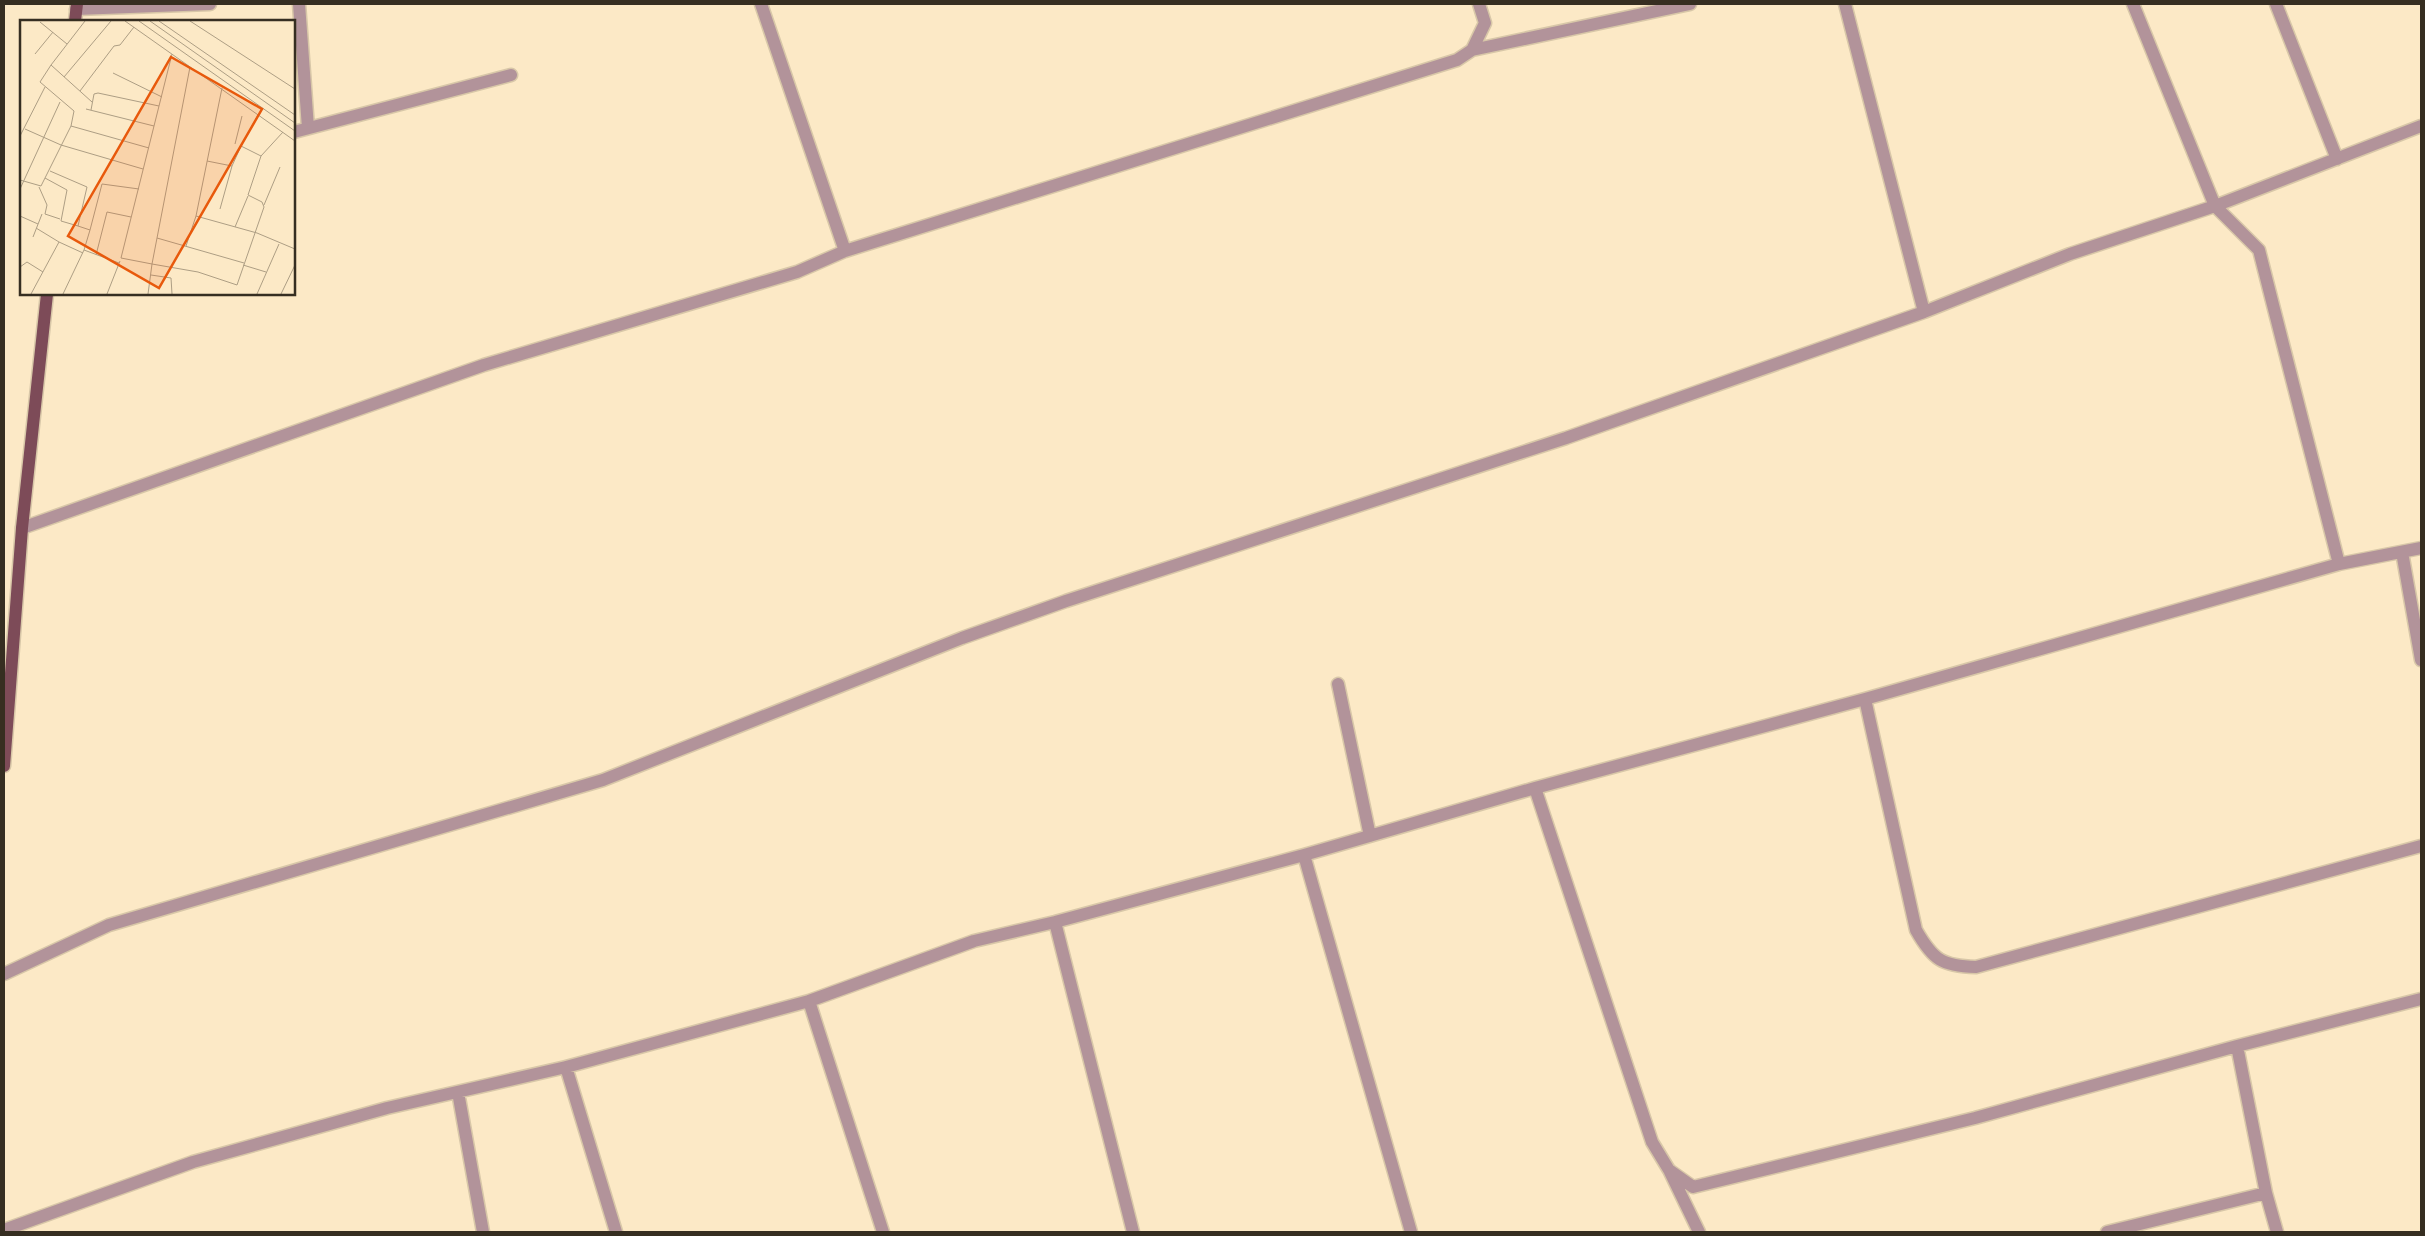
<svg xmlns="http://www.w3.org/2000/svg" width="2425" height="1236" font-family="Quicksand,sans-serif">
<style>
.lines{fill:none;stroke-linecap:round;stroke-linejoin:round}
.minor-casing{stroke:#d8c7a8;stroke-width:15}
.primary-casing{stroke:#d8c7a8;stroke-width:15}
.minor{stroke:#b2939a;stroke-width:12}
.primary{stroke:#7d4b58;stroke-width:12}
.inset-road{fill:none;stroke:#ad9e84;stroke-width:1}
.view{fill:#e8590c;fill-opacity:0.15;stroke:#e8590c;stroke-width:2.5}
.inset-edge{fill:none;stroke:#362e21;stroke-width:2.5}
</style>
<rect width="100%" height="100%" fill="#fce9c6"/>
<g class="lines">
<defs>
<path id="minor" d="M299 4 308 128
M761 4 845 251
M1845 4 1924 312
M2276 4 2337 159
M76 9 210 4
M1472 50 1690 4
M294 132 511 75
M22 528 484 365 797 272 845 251 1457 60 1472 50 1485 23 1479 4
M2402 552 2421 660
M2339 564 2421 548
M1338 684 1370 836
M1865 699 1916 930C1933 960 1942 966 1976 967L2421 846
M1535 788 1652 1142 1669 1170 1693 1187 1975 1118 2237 1046
M1304 855 1411 1232
M1055 922 1133 1232
M4 974 109 925 603 780 962 638 1066 601 1566 438 1924 312 2070 254 2215 206 2133 4
M809 1001 883 1232
M566 1067 616 1232
M458 1092 483 1232
M1670 1172 1699 1232
M2266 1193 2277 1232
M4 1230 193 1162 387 1108 566 1067 809 1001 974 941 1055 922 1304 855 1535 788 1865 699 2339 564 2259 250 2215 206 2421 126
M2107 1232 2266 1193 2237 1046 2421 999"/>
<path id="primary" d="M75 21 77 4
M4 766 22 528 47 294"/>
</defs>
<use href="#minor" class="minor-casing"/>
<use href="#primary" class="primary-casing"/>
<use href="#minor" class="minor"/>
<use href="#primary" class="primary"/>
</g>
<g transform="translate(20 20)">
<rect width="275" height="275" fill="#fce9c6"/>
<path class="inset-road" d="M105 1 275 121M119 1 275 111M130 1 275 103M139 1 275 95M170 1 275 69M20 2 47 24M15 34 33 12M31 45 65 1M170 47 132 244 178 252 217 265 244 187 242 182 228 175 241 136M93 53 142 77M44 57 91 1M202 68 176 196 237 213 275 229M60 71 94 26 100 25 114 7M66 89 134 106M71 90 74 74 78 73 139 86M51 106 54 91 20 62 31 45 72 82M5 109 41 125 123 149M0 116 25 67M215 124 222 96M221 126 238 95M187 141 212 146M30 151 67 167 58 206 70 210 64 230M25 158 47 170 41 201 58 206M0 160 21 166 51 106 129 128M19 167 27 185 25 194 40 199M0 169 40 82M244 185 260 147M200 189 212 146 221 126 241 136 263 112M0 196 18 204M215 207 228 176M70 210 82 164 119 169M13 217 22 194M137 218 224 243M39 222 63 233M166 226 176 196M76 235 87 192 111 197M223 245 246 252M0 247 7 242 23 252M131 255 151 258 152 274M11 274 39 222 16 208M43 274 64 230 99 243M87 274 100 241M128 274 132 244 101 238 152 34M237 274 259 224M261 274 275 245"/>
<path class="view" d="M151 37 242 89 139 268 48 216Z"/>
<rect width="275" height="275" class="inset-edge"/>
</g>
<rect width="2425" height="1236" fill="none" stroke="#362e21" stroke-width="10"/>
</svg>
